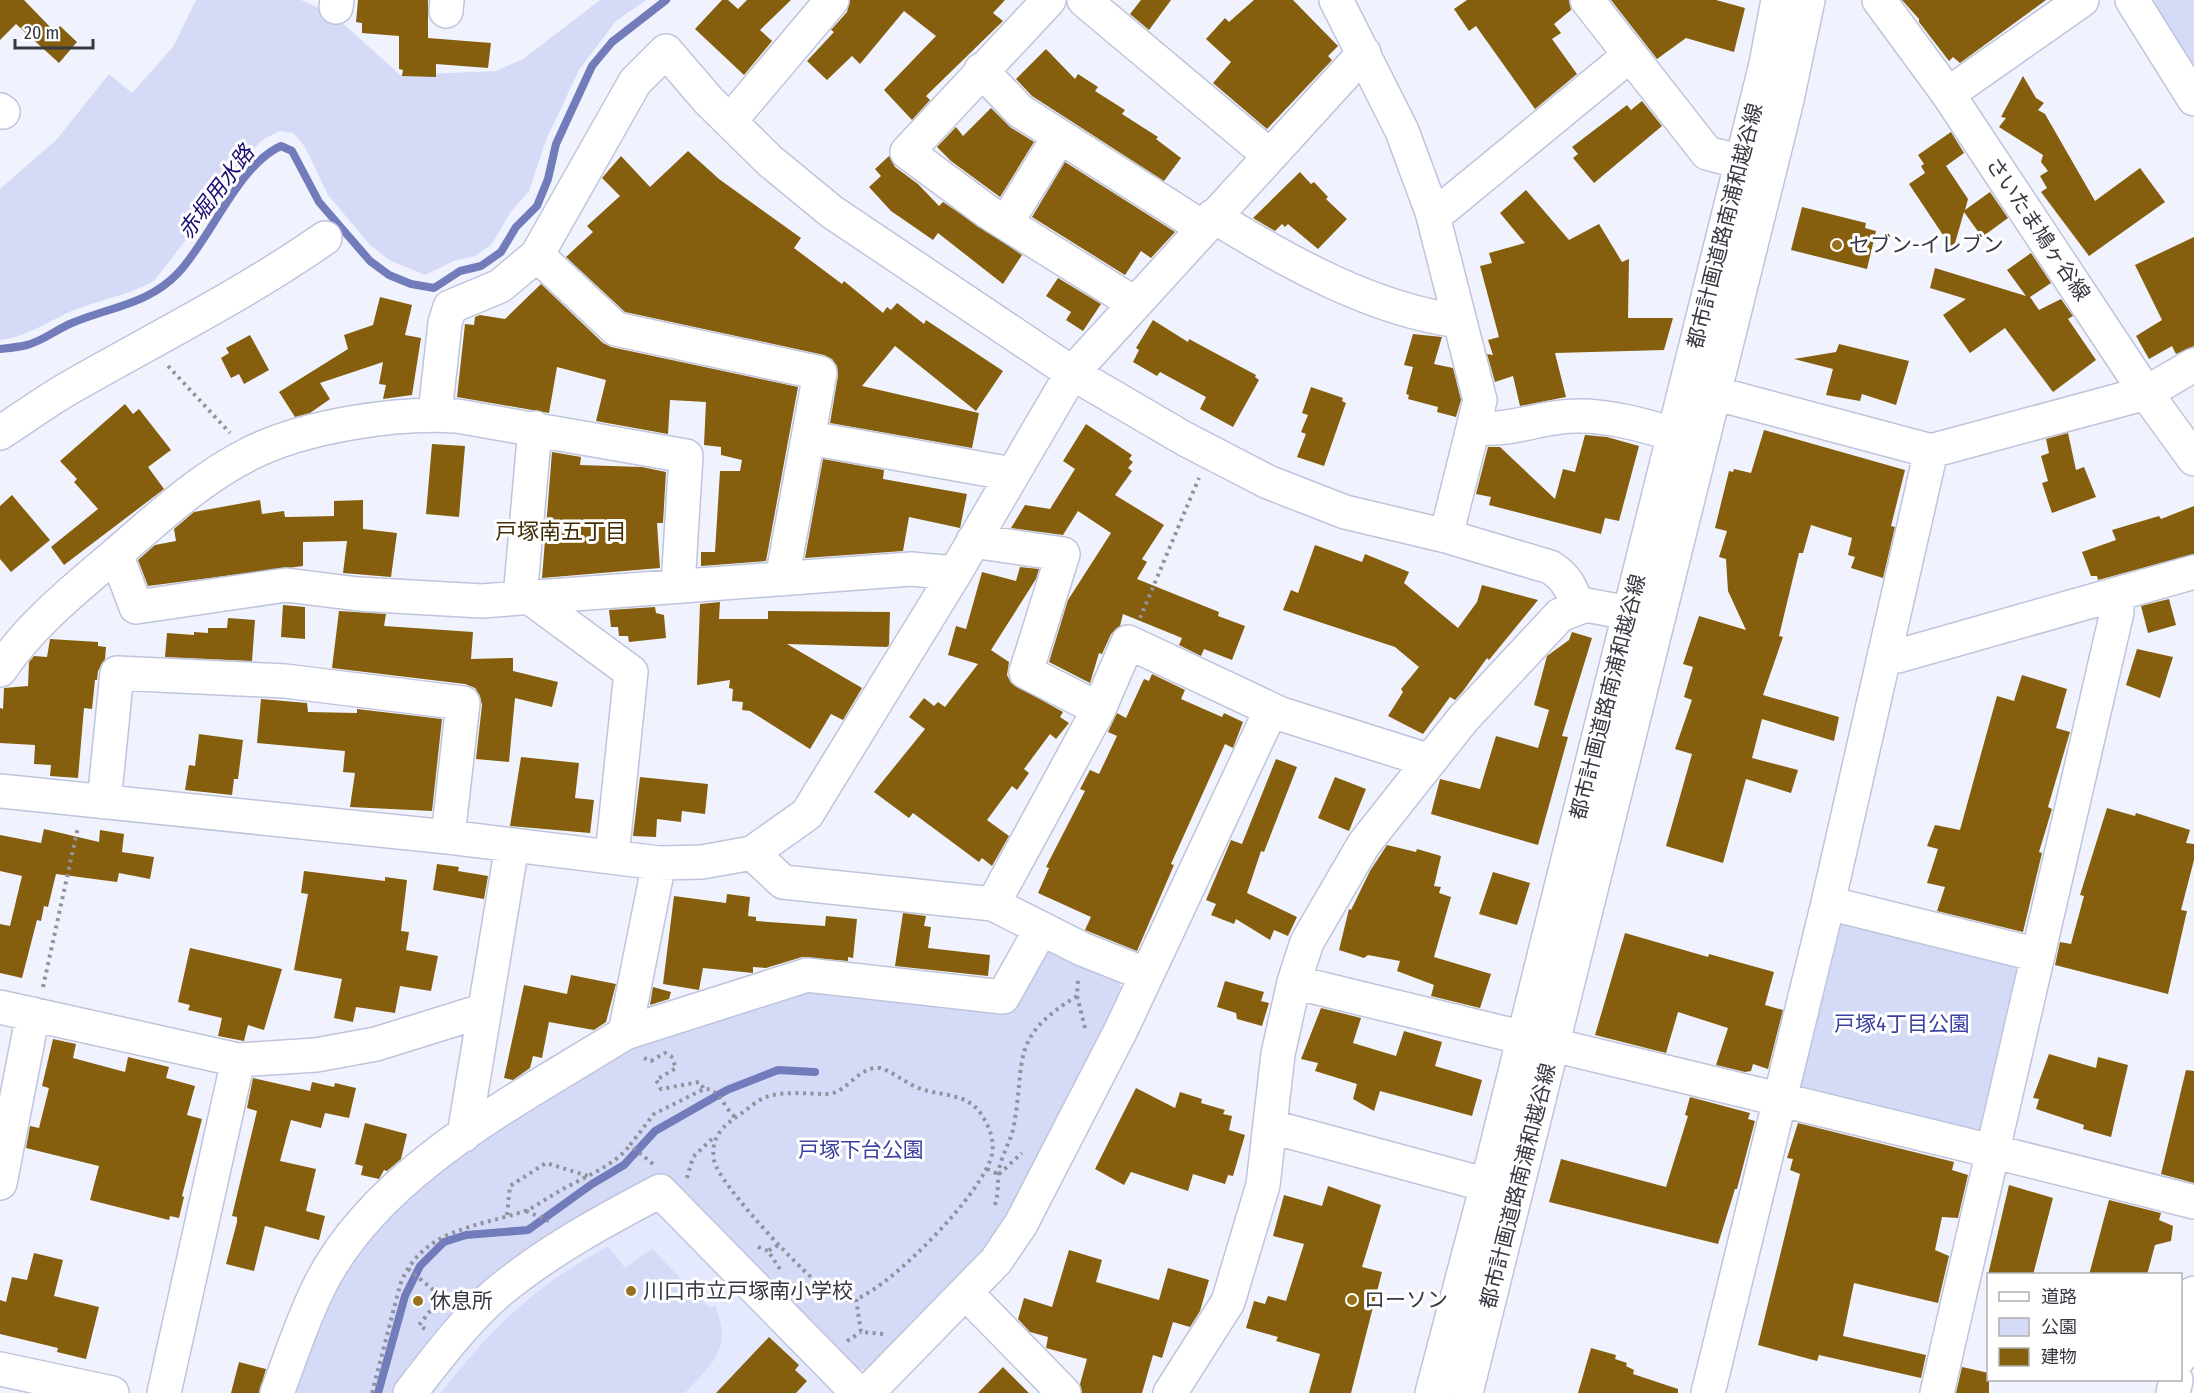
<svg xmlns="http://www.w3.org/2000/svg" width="2194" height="1393" font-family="'Fira Sans Condensed','Noto Sans JP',sans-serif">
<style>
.built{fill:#e4e9fd}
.green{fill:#d5dbf7}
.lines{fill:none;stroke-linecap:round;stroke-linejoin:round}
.stream{stroke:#727cbb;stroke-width:8}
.building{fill:#855f0d}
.minor-casing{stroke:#bfc4dd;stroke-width:36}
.major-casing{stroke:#bfc4dd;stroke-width:36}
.path{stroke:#90929c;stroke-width:4;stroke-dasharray:3 4.5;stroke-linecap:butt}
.minor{stroke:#fff;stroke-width:33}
.major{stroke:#fff;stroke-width:33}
.poi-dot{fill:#99711d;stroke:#fff;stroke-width:2}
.labels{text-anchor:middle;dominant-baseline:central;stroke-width:6;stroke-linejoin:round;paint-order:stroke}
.street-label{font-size:21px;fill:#363842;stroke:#fff}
.poi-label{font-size:21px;fill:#363842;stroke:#fff;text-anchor:start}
.park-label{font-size:21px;fill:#3b40a2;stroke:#fff}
.water-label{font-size:22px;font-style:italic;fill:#1c0f74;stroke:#fff}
.neighbourhood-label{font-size:22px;fill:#422f07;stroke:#fff}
</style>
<rect width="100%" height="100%" fill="#f0f3fd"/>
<path class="built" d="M648 1210 666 1215 834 1385 832 1393H426L467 1342 534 1280Z"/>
<path class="green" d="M196 0H301L334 15 400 75 496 71 523 59 600 0H646L616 21 579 70 546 140 529 191 510 213 492 244 475 256 454 261 425 275 389 260 370 245 328 195 304 145 293 133 279 131 261 141 240 164 210 209 154 281C129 295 100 300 74 310 48 321 28 337 0 340V189L57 139 109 74 132 93 173 47Z
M2135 0H2194V89Z
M1831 918 2021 959 1991 1126 1969 1136 1802 1092 1794 1073Z
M1051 943 1118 977 1123 995 1010 1224 871 1370 848 1369 660 1178 397 1393H289L334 1283 405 1191 628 1041 808 982 1006 1003Z
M608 1246 625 1268 652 1249 710 1308 715 1305C733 1350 713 1362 685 1393H441C472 1352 510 1311 553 1280 570 1268 590 1257 608 1246Z"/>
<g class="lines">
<path class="stream" d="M0 349C9 348 19 347 27 345 43 341 57 329 72 323 110 307 149 304 178 273 210 240 239 164 281 146L292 151 319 202 370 261 389 275 411 284 434 288 460 271 481 266 501 252 516 227 537 206 548 179 556 144 592 66 612 42 666 0
M378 1393 405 1296 420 1266 444 1242 466 1235 528 1230 592 1184 624 1165 655 1131 727 1090 778 1070 815 1072"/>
</g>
<path class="building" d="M0 0H24L55 32 60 26 77 42 59 63 16 24 0 40Z
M358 0H428V38L491 43 488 68 436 64V77L402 76 403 70 399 69V36L362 33V23L356 22Z
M722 0H728L738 9 747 0H791L760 30 772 41 744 75 695 29Z
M850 0H1005L993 13 1003 21 926 96 930 100 912 120 884 90 936 36 904 11 860 64 852 56 827 80 807 61 834 32 831 30 847 12Z
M1141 0H1171L1149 30 1130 14Z
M1254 0H1293L1338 46 1328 56 1332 60 1267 129 1213 83 1231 62 1206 39 1225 18 1229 22Z
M1467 0H1569L1571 10 1554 24 1561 33 1552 39 1577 74 1535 109 1476 26 1469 31 1454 9Z
M1611 0H1716L1745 8 1734 52 1686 38 1657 59Z
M1902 0H2046L1960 63 1953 57 1949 61 1919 22V19Z
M1046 49 1075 79 1078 74 1098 87 1095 91 1125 110 1122 114 1158 137 1156 139 1181 158 1164 181 1032 96 1016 79Z
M2023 76 2036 98 2044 103 2038 110 2045 114 2095 201 2140 168 2165 202 2089 256 2041 192 2047 188 2040 176 2048 171 2041 162 2043 155 1999 127 2006 118 2001 117Z
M1642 101 1662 126 1594 183 1573 158 1578 154 1572 147 1627 105 1631 110Z
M991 108 1010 127 1034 142 1000 197 951 161 937 147 956 127 963 136Z
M1951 132 1964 153 1946 166 1968 199 1965 210 1990 192 2008 218 1982 237 1964 212 1953 250 1909 184 1925 173 1921 166 1924 164 1918 155Z
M688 151 719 179 801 238 794 248 842 284 844 281 883 313 887 307 891 310 897 303 924 324 926 320 1003 371 976 411 895 346 862 386 979 413 972 448 830 423 838 376 837 366 832 359 824 355 625 312 566 257 593 232 587 226 620 196 602 178 621 156 650 187Z
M889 156 895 167 918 184 939 206 943 202 1022 255 1003 284 938 233 933 240 891 211 869 187 881 176 875 169Z
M1065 162 1175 232 1151 258 1141 251 1125 275 1032 217Z
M1300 172 1311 184 1314 182 1328 197 1326 199 1347 219 1318 249 1288 224 1285 227 1282 224 1275 231 1253 218Z
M1526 190 1569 240 1599 224 1622 262 1629 259 1628 318H1673L1664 350 1555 353 1566 397 1520 406 1513 376 1495 382 1487 354 1493 355 1488 340 1499 337 1480 266 1492 263 1489 253 1525 243 1500 213Z
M1802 207 1866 223 1865 228 1876 231 1867 269 1791 250Z
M2194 237V346L2176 354 2172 346 2149 359 2136 336 2162 320 2135 265Z
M2031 253 2051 283 2030 297 2039 310 2061 299 2073 316 2068 319 2096 360 2053 392 2005 328 1970 353 1943 315 1966 299 1930 288 1935 268 2026 296 2007 270Z
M1058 278 1101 304 1083 331 1066 320 1071 312 1046 296Z
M541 284 603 343 611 347 798 387 766 561 701 566V552H715L720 471H740L742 460 721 455V447L704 445 706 402 670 400 668 434 596 421 606 380 557 367 549 413 457 397 465 324 474 325 475 317 480 315 505 319Z
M380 297 412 305 405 335 421 338 412 395 383 399 386 385 379 384 383 362 320 383 330 399 310 413 295 417 279 392 348 349 344 335 373 325Z
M1153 320 1188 342 1189 339 1256 375 1255 377 1259 380 1233 427 1200 409 1206 397 1160 372 1157 376 1133 362 1139 350 1136 348Z
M1413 334 1442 337 1434 364 1453 368 1461 400 1456 417 1437 412 1438 407 1408 399 1409 395 1406 394 1413 367 1404 365Z
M250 335 269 370 244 384 239 374 231 378 221 358 229 353 226 348Z
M1839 344 1909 361 1896 405 1862 394 1860 401 1826 395 1833 369 1794 359 1836 352Z
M1311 387 1343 398 1342 401 1346 403 1324 466 1297 457 1306 434 1301 432 1308 415 1302 413Z
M125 404 133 414 139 409 171 450 148 467 164 489 64 565 51 547 98 509 74 482 77 479 60 461Z
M1086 424 1132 455 1129 459 1133 462 1128 468 1132 471 1115 495 1164 525 1142 559 1147 562 1137 579 1219 612 1218 616 1245 626 1232 660 1204 649 1201 656 1179 645 1182 638 1123 614 1120 626 1111 634 1102 654 1099 653 1090 683 1049 662 1068 600 1111 533 1078 511 1063 535 1011 528 1025 505 1050 509 1075 469 1063 461Z
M1764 430 1905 470 1891 526 1895 527 1883 578 1851 568 1855 557 1848 555 1852 538 1811 525 1803 553H1799L1779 636 1783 637 1763 695 1839 717 1834 741 1762 719 1752 758 1798 770 1791 793 1746 779 1723 863 1666 846 1692 754 1675 749 1692 700 1684 697 1693 667 1683 664 1699 616 1746 630 1728 591 1726 559 1719 557 1727 531 1715 528 1729 471 1733 472 1734 469 1751 473Z
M2068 433 2076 470 2084 467 2096 497 2052 513 2042 483 2048 481 2041 456 2049 453 2046 439Z
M1585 435 1607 437 1639 446 1619 521 1605 518 1601 534 1489 505 1491 497 1476 494 1488 447H1500L1555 499 1563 469 1575 472Z
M432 444 465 446 459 517 426 514Z
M552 452 581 457 580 465 642 467 666 472 663 523H657L660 568 542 578Z
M823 459 884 470 883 479 967 494 960 528 909 517 903 551 805 558Z
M12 495 50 540 11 572 0 559V506Z
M260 500 262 514 284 511 285 517H290L334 516V501L363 500V529L397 533 391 577 343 573 347 541 303 542V566L148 586 138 560 155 545 176 541 174 529 194 512Z
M2194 506V554L2098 580 2097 576H2091L2082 552 2116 540 2112 530 2159 516 2161 519Z
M1315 545 1362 562 1365 554 1409 572 1404 583 1458 628 1477 602 1482 585 1538 600 1489 660 1487 658 1463 691 1455 700 1450 697 1423 734 1388 716 1403 692 1401 689 1419 667 1395 647 1283 610 1291 590 1298 593Z
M1020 567 1039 569 1036 579 991 650 1009 662 1007 675 1011 683 1063 712 1060 717 1069 723 1056 739 1050 734 1024 769 1029 773 1017 790 1012 786 987 820 1009 836 992 866 982 858 979 862 913 813 909 818 874 792 925 729 909 717 924 698 934 706 938 702 945 707 978 664 948 655 956 626 966 629 982 572 1016 581Z
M2169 599 2176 625 2148 633 2141 606Z
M720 602 719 619H768V611L890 612 889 645 887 647 787 644 862 688 843 720 831 714 810 749 750 711 742 710 743 702 732 701 733 689 729 688 730 680 697 685 700 604Z
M283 605 305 607V639L281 637Z
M655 607 656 613 664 615 666 638 629 642 628 636H619L618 627H611L609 610Z
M339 611 386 614 384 626 473 632 471 659 513 658V671L558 682 552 707 515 698 509 762 476 759 482 705 480 696 475 688 465 684 332 668Z
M228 618 255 620 252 661 165 657 167 633 194 635V632L208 633V628H227Z
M1572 632 1592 638 1562 736 1568 737 1538 845 1431 814 1440 779 1480 789 1496 736 1538 748 1549 710 1534 705 1547 656 1569 640Z
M50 639 98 642V646L106 647 105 659 98 671 97 680H95L92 709 84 708 78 778 50 776 51 765 34 764 35 745 0 743V708L3 709 4 688 28 686 29 662 34 656 47 657Z
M2137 649 2173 657 2160 698 2126 685Z
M1152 674 1185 690 1181 699 1222 717 1224 713 1243 722 1233 748 1225 744 1171 864 1174 865 1137 951 1085 930 1091 917 1038 893 1049 868 1046 867 1085 791 1080 789 1090 770 1099 774 1117 736 1108 732 1117 713 1126 718 1144 679 1149 681Z
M2022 675 2067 689 2056 728 2070 732 2048 807 2052 809 2039 852 2042 853 2023 932 1937 911 1945 887 1927 883 1938 849 1927 846 1935 825 1960 830 1997 696 2014 701Z
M261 699 307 703 308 712 357 713V709L442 719 432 811 350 807 355 773 343 772 345 751 257 743Z
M199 734 243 740 238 779H234L232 795 185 790 189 765 195 766Z
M521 757 579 763 575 798 594 800 590 833 510 826Z
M1276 759 1297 767 1264 852 1261 851 1247 893 1297 917 1288 936 1274 930 1270 940 1236 919 1234 924 1211 915 1216 904 1206 900 1231 840 1242 844Z
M640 777 708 784 705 814 682 811 681 822 657 819 656 837 633 836Z
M1335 777 1366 789 1349 831 1318 818Z
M2107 808 2135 816 2136 813 2190 830 2186 843 2194 844V860L2181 910 2187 911 2168 994 2055 965 2060 942 2071 944 2084 896 2080 895Z
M44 829 99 842 100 830 124 834 122 852 154 857 150 879 119 873 117 882 56 874 48 907 44 906 41 921 37 920 22 978 0 973V924L10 926 22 876 0 871V835L41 843Z
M1387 845 1416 852 1417 849 1441 856 1434 886 1441 887 1439 893 1451 897 1434 957 1491 974 1480 1008 1431 996 1434 985 1397 971 1400 961 1368 955 1364 958 1339 950 1349 909 1351 910 1370 871Z
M437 864 459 867 458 871 488 876 484 899 433 890Z
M304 871 385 881V877L407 880 401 931 409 932 406 950 438 956 431 991 400 986 395 1013 356 1007 353 1022 334 1018 342 979 294 970 308 894 301 893Z
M1493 872 1530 883 1517 925 1479 914Z
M727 894 750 897 748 916 756 917V921L825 926 826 916 857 919 853 958 848 957V961L802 957 766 968 753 967V973L703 968 699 990 663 984 674 896 726 903Z
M903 913 926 916 924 926 931 927 928 948 990 955 988 976 895 966Z
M1625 933 1708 957 1709 954 1774 972 1765 1005 1783 1010 1768 1069 1753 1064 1751 1071 1745 1072 1716 1065 1728 1028 1678 1012 1666 1053 1595 1035Z
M190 948 282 969 264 1030 248 1025 244 1041 218 1036 222 1018 188 1010 190 1005 178 1002Z
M571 975 616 984 606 1022 594 1030 549 1022 542 1058 533 1056 530 1068 513 1080 504 1078 524 985 567 994Z
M1225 981 1264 992 1261 1001 1269 1003 1262 1026 1237 1019 1236 1013 1217 1007Z
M653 987 671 992 669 999 650 1005Z
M1321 1008 1361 1018 1353 1043 1396 1056 1404 1031 1442 1042 1435 1066 1482 1080 1472 1116 1380 1091 1374 1111 1353 1099 1357 1084 1315 1071 1318 1063 1301 1059Z
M53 1039 76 1044 73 1058 125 1072 128 1057 169 1067 166 1078 195 1086 187 1115 202 1119 182 1196 184 1197 179 1218 170 1216 169 1220 90 1200 99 1166 26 1148 30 1126 39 1128 49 1088 42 1086Z
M2049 1054 2096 1068 2098 1057 2128 1065 2111 1137 2083 1129 2084 1125 2036 1109 2039 1099 2033 1098Z
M2186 1070 2194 1071V1183L2161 1174Z
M253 1078 310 1091 312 1082 334 1087 335 1083 356 1088 349 1118 325 1113 321 1128 291 1120 280 1161 316 1169 306 1211 325 1216 319 1240 265 1226 254 1271 226 1264 237 1222V1217L232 1216 257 1111 247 1108Z
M1136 1088 1175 1108 1180 1092 1202 1099 1201 1103 1225 1110 1223 1114 1232 1116 1229 1130 1245 1135 1233 1176 1228 1175 1225 1184 1193 1174 1188 1191 1131 1172 1124 1185 1095 1169Z
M1690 1097 1750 1113 1748 1119 1755 1121 1737 1189H1735L1718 1244 1549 1202 1561 1159 1666 1187 1688 1116 1685 1115Z
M365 1123 407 1134 401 1159 387 1171 384 1170 379 1179 361 1175 363 1166 355 1164Z
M1798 1123 1954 1162 1952 1170 1968 1175 1958 1218 1942 1217 1935 1250 1949 1256 1938 1303 1854 1283 1843 1336 1926 1355 1921 1378 1819 1355 1817 1361 1758 1345 1800 1174 1790 1170 1793 1159 1787 1158Z
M2009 1185 2053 1198 2033 1275H1988Z
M1328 1186 1381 1205 1362 1267 1382 1272 1351 1393H1309L1320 1354 1276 1341 1278 1337 1246 1328 1254 1301 1265 1304 1268 1296 1286 1301 1304 1244 1273 1236 1284 1195 1322 1206Z
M2109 1200 2161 1213 2159 1220 2173 1226 2171 1241 2155 1245 2147 1275H2089Z
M1069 1250 1102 1260 1096 1282 1159 1300 1168 1268 1209 1280 1200 1311 1190 1327 1173 1322 1162 1358 1153 1355 1142 1393H1082L1080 1384 1087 1359 1046 1348 1048 1337 1030 1332 1018 1319 1024 1298 1052 1307Z
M34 1253 63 1260 54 1296 99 1307 86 1359 57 1352 58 1348 0 1334V1300L6 1302 12 1277 27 1280Z
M769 1337 799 1365 795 1370 807 1381 796 1393H716Z
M1591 1348 1616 1355 1615 1359 1627 1363 1626 1366 1634 1370 1633 1374 1678 1389V1393H1578Z
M239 1362 266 1369 259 1393H231Z
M1003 1367 1029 1393H978Z
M1962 1367 1989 1373V1393H1956Z"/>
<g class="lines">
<defs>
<path id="minor" d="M1049 0 907 152 988 212 1134 303
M1084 0 1270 156
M1336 0 1402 131 1432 212 1480 400 1446 536
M1587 0 1707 153 1741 162
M2132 0 2194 99
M336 7 337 0
M446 11 447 0
M981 70 1020 111 1202 227
M1948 94 2082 0
M0 110 3 112
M730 121 832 0
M1432 212 1444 208 1630 55
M1213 216C1286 261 1373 310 1459 321
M1006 223 1059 137
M537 255 616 329 820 373 782 579
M1714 393 1931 451 2146 393 2194 365
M435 414 445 323 450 307 500 286 537 255 635 82 666 51 709 101 770 161 832 212 1072 373 1185 439 1268 482 1345 512 1446 536 1550 567C1566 577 1572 588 1577 607
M1474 427C1509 433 1540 416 1576 416 1607 415 1643 425 1673 434
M0 433C23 418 45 402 69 388 156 338 242 296 325 238
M810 438 1012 474
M973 541 1063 554 1026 672 1099 709
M116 554 136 607 286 585 358 594 482 601 911 569 955 573
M529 597 631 672 612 856
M520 598 535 428
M1885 653 1898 656 2194 572
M0 670C31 624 73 591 115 555 157 519 199 479 249 454 304 426 396 412 457 416L686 456 678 585
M0 791 448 837 659 863 702 862 752 853 807 814 955 573 1072 373 1364 53
M104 802 117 673 285 681 463 703 448 837
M752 853 783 882 993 904 1082 949 1145 974
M1828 903 2038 955
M993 904 1099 709 1128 642 1281 714 1430 761
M1294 982C1594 1056 1895 1125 2194 1202
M0 1007 238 1060 316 1055 376 1044 485 1010
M625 1033 807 975 1003 997 1041 929
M1272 1127 1487 1185
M464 1135 512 846
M0 1183 33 1014
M966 1293 1064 1393
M2180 1357 2194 1293
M0 1369 112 1393
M164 1393 238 1060
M277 1393C290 1359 301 1324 317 1291 373 1172 518 1100 625 1033L659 863
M410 1393C437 1358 464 1322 497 1293 546 1252 603 1221 660 1191L858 1393
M867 1393 996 1261 1021 1224 1121 1030 1271 710
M1170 1393 1228 1302 1263 1185 1278 1054 1294 982 1307 942 1364 844 1463 719 1560 615 1586 605 1629 613
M1432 1393 1487 1185 1766 64 1778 0
M1466 1393 1786 104 1808 0
M1708 1393 1828 903 1931 451
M1937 1393 2117 612V596
M2173 1393 2176 1380"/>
<path id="major" d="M1879 0 1948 94 2146 393 2194 459"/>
</defs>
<use href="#minor" class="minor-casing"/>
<use href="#major" class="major-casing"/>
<path class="path" d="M168 366 230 433
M1140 618 1199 478
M43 987 78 827
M1077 996 1086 1032
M644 1058 651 1061 665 1053 671 1056 676 1068 656 1080 661 1089 699 1082 704 1089
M653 1164 630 1145 654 1114 704 1089C720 1088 723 1107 735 1117
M987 1169 998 1174
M999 1174 1022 1153
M687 1178 693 1157 715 1136
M995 1205C1000 1189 996 1173 1002 1159 1006 1147 1012 1137 1014 1125 1026 1057 1009 1038 1077 996L1078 979
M526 1211 549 1221
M507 1215 510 1186 546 1163 588 1176
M758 1247 768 1251
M408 1269 448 1302
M780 1269 768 1251 780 1244
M856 1299C848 1301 838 1298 830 1293 808 1279 718 1184 714 1160 710 1136 724 1125 742 1113 750 1107 759 1099 769 1096 787 1091 809 1094 828 1094 847 1093 858 1066 880 1068 893 1072 903 1081 916 1087 936 1096 964 1092 979 1111 988 1124 995 1138 992 1154 985 1191 892 1286 856 1299L861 1332 884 1334
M425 1329 419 1325 442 1296
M847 1341 861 1332
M372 1393 400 1285C421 1229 477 1227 525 1211 535 1207 544 1200 553 1195 577 1179 612 1169 630 1145"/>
<use href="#minor" class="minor"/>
<use href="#major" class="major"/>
</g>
<g class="poi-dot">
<circle cx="1837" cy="245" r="6"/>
<circle cx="631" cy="1291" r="6"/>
<circle cx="1352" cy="1300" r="6"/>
<circle cx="418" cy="1301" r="6"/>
</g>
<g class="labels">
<g class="street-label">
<text transform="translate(1725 226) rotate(-76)">都市計画道路南浦和越谷線</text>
<text transform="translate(2038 229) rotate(56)">さいたま鳩ヶ谷線</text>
<text transform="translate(1608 697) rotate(-76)">都市計画道路南浦和越谷線</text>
<text transform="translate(1518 1186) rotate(-76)">都市計画道路南浦和越谷線</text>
</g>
<g class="poi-label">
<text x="1849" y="245">セブン-イレブン</text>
<text x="643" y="1291">川口市立戸塚南小学校</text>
<text x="1364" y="1300">ローソン</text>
<text x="430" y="1301">休息所</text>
</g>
<g class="park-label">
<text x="1902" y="1024">戸塚4丁目公園</text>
<text x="861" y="1150">戸塚下台公園</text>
</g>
<g class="water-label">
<text transform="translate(216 192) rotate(-53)">赤堀用水路</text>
</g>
<g class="neighbourhood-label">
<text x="561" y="531">戸塚南五丁目</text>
</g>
</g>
<rect x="1987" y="1273" width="195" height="108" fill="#ffffff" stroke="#afafb3" stroke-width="1.5"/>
<rect x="1999" y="1292" width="30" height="9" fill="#ffffff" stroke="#afafb3" stroke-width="1.5"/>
<text x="2041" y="1303" font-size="18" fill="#363842">道路</text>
<rect x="1999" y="1318" width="30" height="18" fill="#d5dbf7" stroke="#afafb3" stroke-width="1.5"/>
<text x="2041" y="1333" font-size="18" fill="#363842">公園</text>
<rect x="1999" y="1348" width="30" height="18" fill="#855f0d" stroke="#afafb3" stroke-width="1.5"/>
<text x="2041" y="1363" font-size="18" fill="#363842">建物</text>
<path d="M15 39v9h78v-9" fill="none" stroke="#363842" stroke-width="3"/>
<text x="24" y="39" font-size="18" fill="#363842" stroke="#ffffff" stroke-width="4.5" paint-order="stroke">20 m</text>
</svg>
